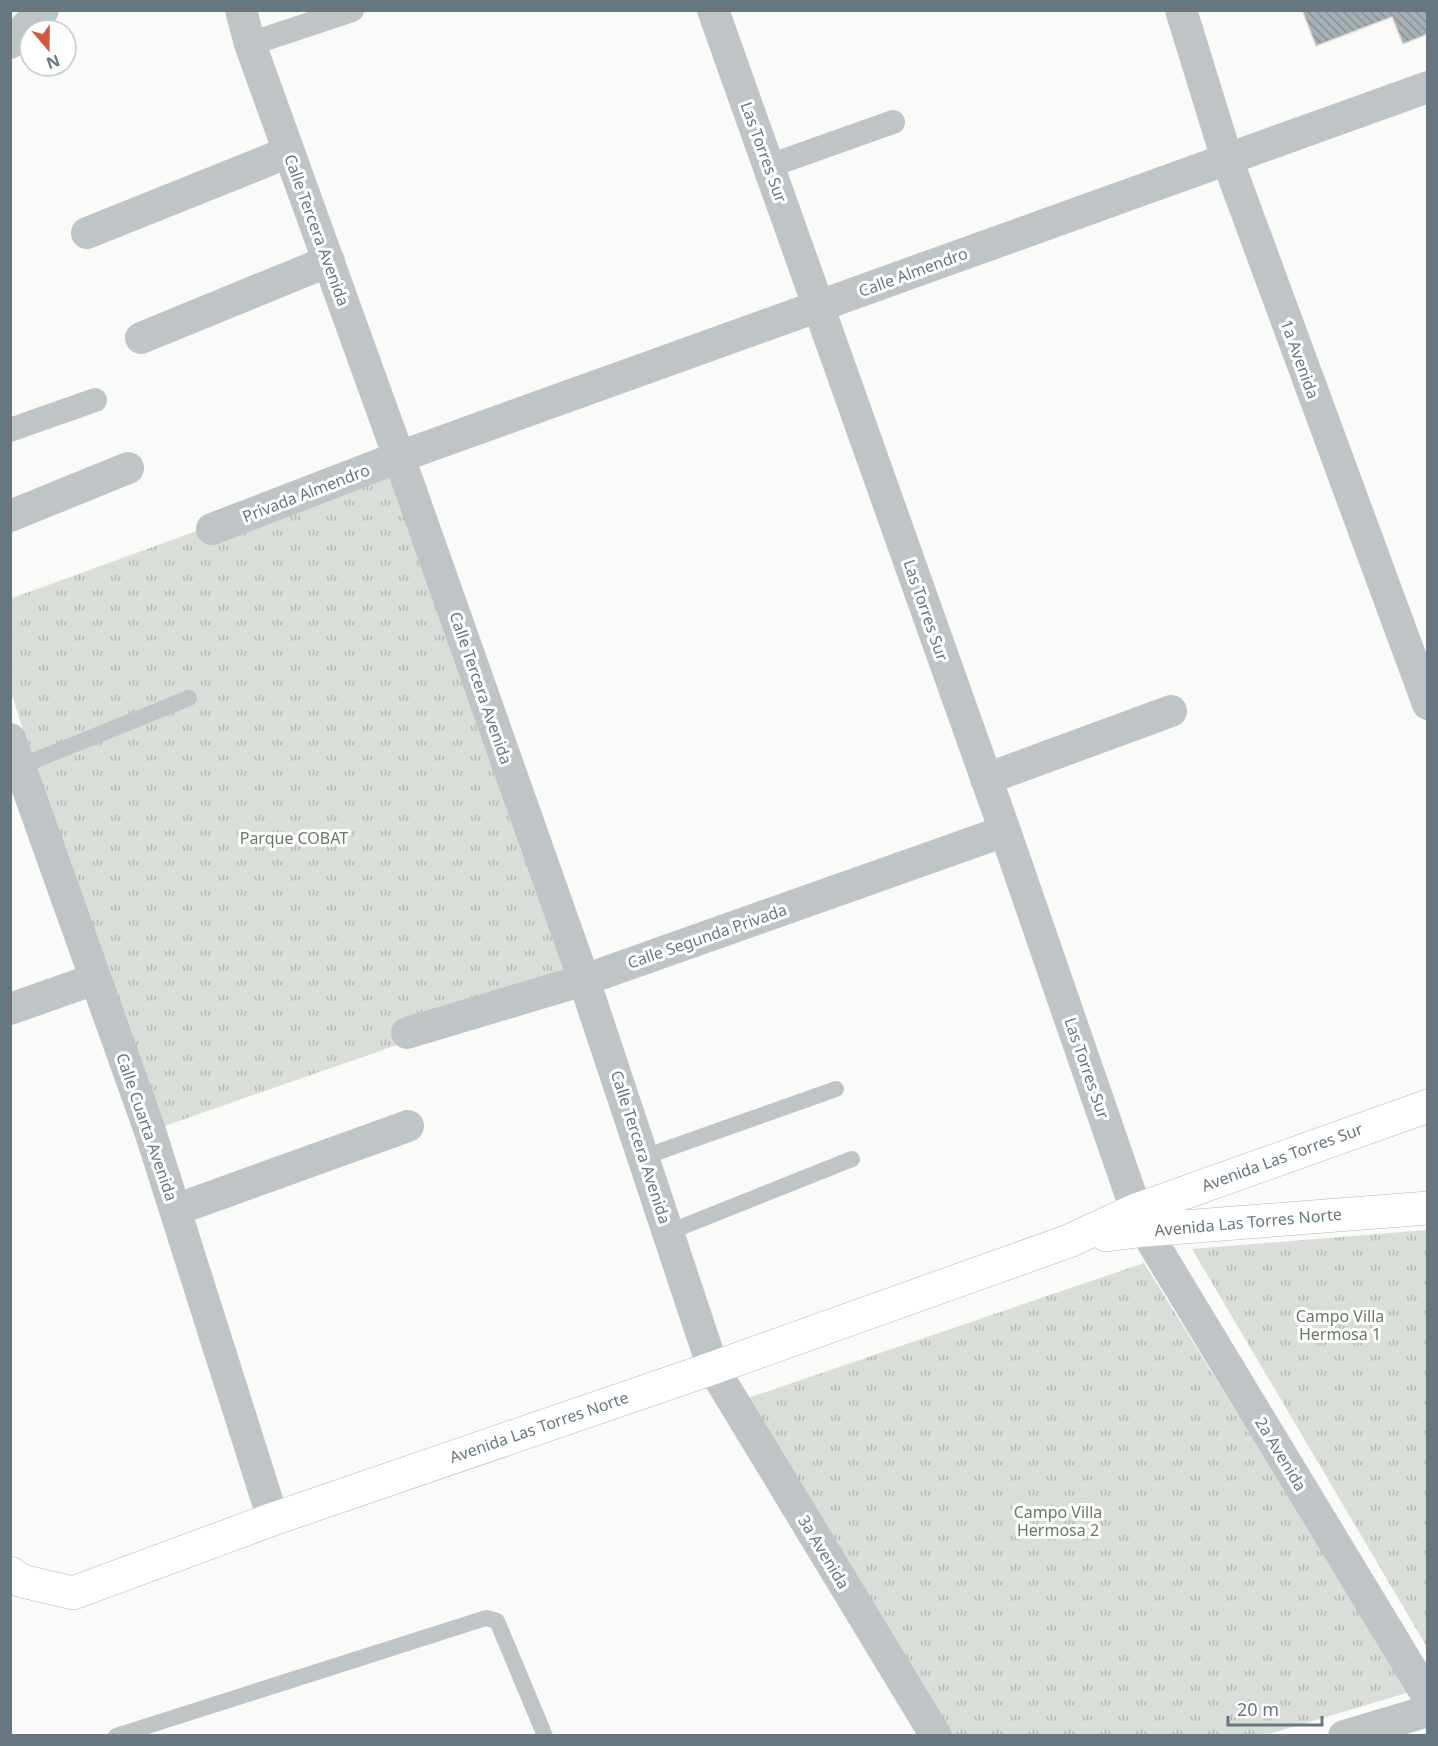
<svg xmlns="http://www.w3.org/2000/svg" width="1438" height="1746" font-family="'Noto Sans',sans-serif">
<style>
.park{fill:url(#park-tufts)}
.building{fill:url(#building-back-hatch);stroke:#dcdcda;stroke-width:1.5}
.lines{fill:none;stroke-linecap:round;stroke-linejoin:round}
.secondary-casing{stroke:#b2b8bc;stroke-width:34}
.service{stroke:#bfc4c7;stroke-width:16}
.pedestrian{stroke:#bfc4c7;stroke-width:24}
.minor{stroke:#bfc4c7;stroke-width:32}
.secondary{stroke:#fff;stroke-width:33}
.labels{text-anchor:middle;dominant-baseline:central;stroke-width:6;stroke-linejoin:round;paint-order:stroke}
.street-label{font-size:16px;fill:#677780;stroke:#fff}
.park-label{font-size:16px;fill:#6a7966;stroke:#fff}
</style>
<defs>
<pattern id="park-tufts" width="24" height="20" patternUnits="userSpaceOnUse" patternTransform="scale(1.5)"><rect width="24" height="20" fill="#daded8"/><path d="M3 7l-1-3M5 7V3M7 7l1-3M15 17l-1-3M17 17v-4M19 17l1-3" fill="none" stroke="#b5b9b4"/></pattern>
<pattern id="building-back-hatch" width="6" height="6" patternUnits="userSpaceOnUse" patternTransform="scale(1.5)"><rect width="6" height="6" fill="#a5aeb2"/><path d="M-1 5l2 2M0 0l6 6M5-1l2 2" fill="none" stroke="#8a9296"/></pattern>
</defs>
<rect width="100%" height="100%" fill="#fafaf8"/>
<path class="park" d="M399 457 584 980 150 1131 11 692 10 599Z
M1427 1230H1428L1427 1647 1192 1249Z
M1144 1263 1410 1692 1266 1735H945L736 1402Z"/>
<path class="building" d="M1302 10H1428V34L1403 44 1392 17 1316 46Z"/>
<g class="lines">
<defs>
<path id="secondary" d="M1106 1235 1145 1230 1428 1208
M10 1573 22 1581 73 1593 273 1519 713 1368 1069 1241 1136 1210 1428 1106"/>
</defs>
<use href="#secondary" class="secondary-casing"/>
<path class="service" d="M21 766 189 698
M644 1157 836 1089
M669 1232 852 1159
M116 1736 486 1618 497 1621 545 1736"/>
<path class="pedestrian" d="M250 44 352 10
M769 166 893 122
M10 430 95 400"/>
<path class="minor" d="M241 10 250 44 399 457 584 980 713 1368 936 1736
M713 10 1005 831 1136 1210 1145 1230 1428 1697
M1181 10 1227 159 1428 704
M10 43 43 10
M87 233 289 152
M141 338 329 261
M10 516 128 468
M212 529 399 457 1428 87
M10 739 150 1131 273 1519
M986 779 1171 711
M10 1009 95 979
M407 1033 584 980 1005 831
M175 1210 408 1126
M1344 1736 1428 1711"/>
<use href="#secondary" class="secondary"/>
</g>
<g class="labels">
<g class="street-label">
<text transform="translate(764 152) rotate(70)">Las Torres Sur</text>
<text transform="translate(317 230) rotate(70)">Calle Tercera Avenida</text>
<text transform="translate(913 272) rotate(-20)">Calle Almendro</text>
<text transform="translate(1300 359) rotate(70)">1a Avenida</text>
<text transform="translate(306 493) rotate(-21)">Privada Almendro</text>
<text transform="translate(926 610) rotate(71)">Las Torres Sur</text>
<text transform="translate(481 688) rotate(71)">Calle Tercera Avenida</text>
<text transform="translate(707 936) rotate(-19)">Calle Segunda Privada</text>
<text transform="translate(1087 1068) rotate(71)">Las Torres Sur</text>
<text transform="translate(147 1127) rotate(71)">Calle Cuarta Avenida</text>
<text transform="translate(641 1147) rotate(72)">Calle Tercera Avenida</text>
<text transform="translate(1282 1157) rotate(-20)">Avenida Las Torres Sur</text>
<text transform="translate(1248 1222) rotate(-5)">Avenida Las Torres Norte</text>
<text transform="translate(539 1427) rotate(-19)">Avenida Las Torres Norte</text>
<text transform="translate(1281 1454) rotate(59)">2a Avenida</text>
<text transform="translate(824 1552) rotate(59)">3a Avenida</text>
</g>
<g class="park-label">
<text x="294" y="838">Parque COBAT</text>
<text x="1340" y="1316">Campo Villa<tspan x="1340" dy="18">Hermosa 1</tspan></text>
<text x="1058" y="1512">Campo Villa<tspan x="1058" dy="18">Hermosa 2</tspan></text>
</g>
</g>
<rect width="1438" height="1746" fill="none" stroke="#677780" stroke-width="24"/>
<g transform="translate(48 48) rotate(160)"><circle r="28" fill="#ffffff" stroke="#c2c9cc" stroke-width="1.5"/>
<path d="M0-4.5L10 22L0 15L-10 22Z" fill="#d25b3f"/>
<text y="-9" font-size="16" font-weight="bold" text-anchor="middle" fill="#677780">N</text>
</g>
<path d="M1228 1716v9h94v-9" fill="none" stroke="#677780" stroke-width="3"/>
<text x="1237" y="1716" font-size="18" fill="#677780" stroke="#ffffff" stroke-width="4.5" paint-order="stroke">20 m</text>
</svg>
